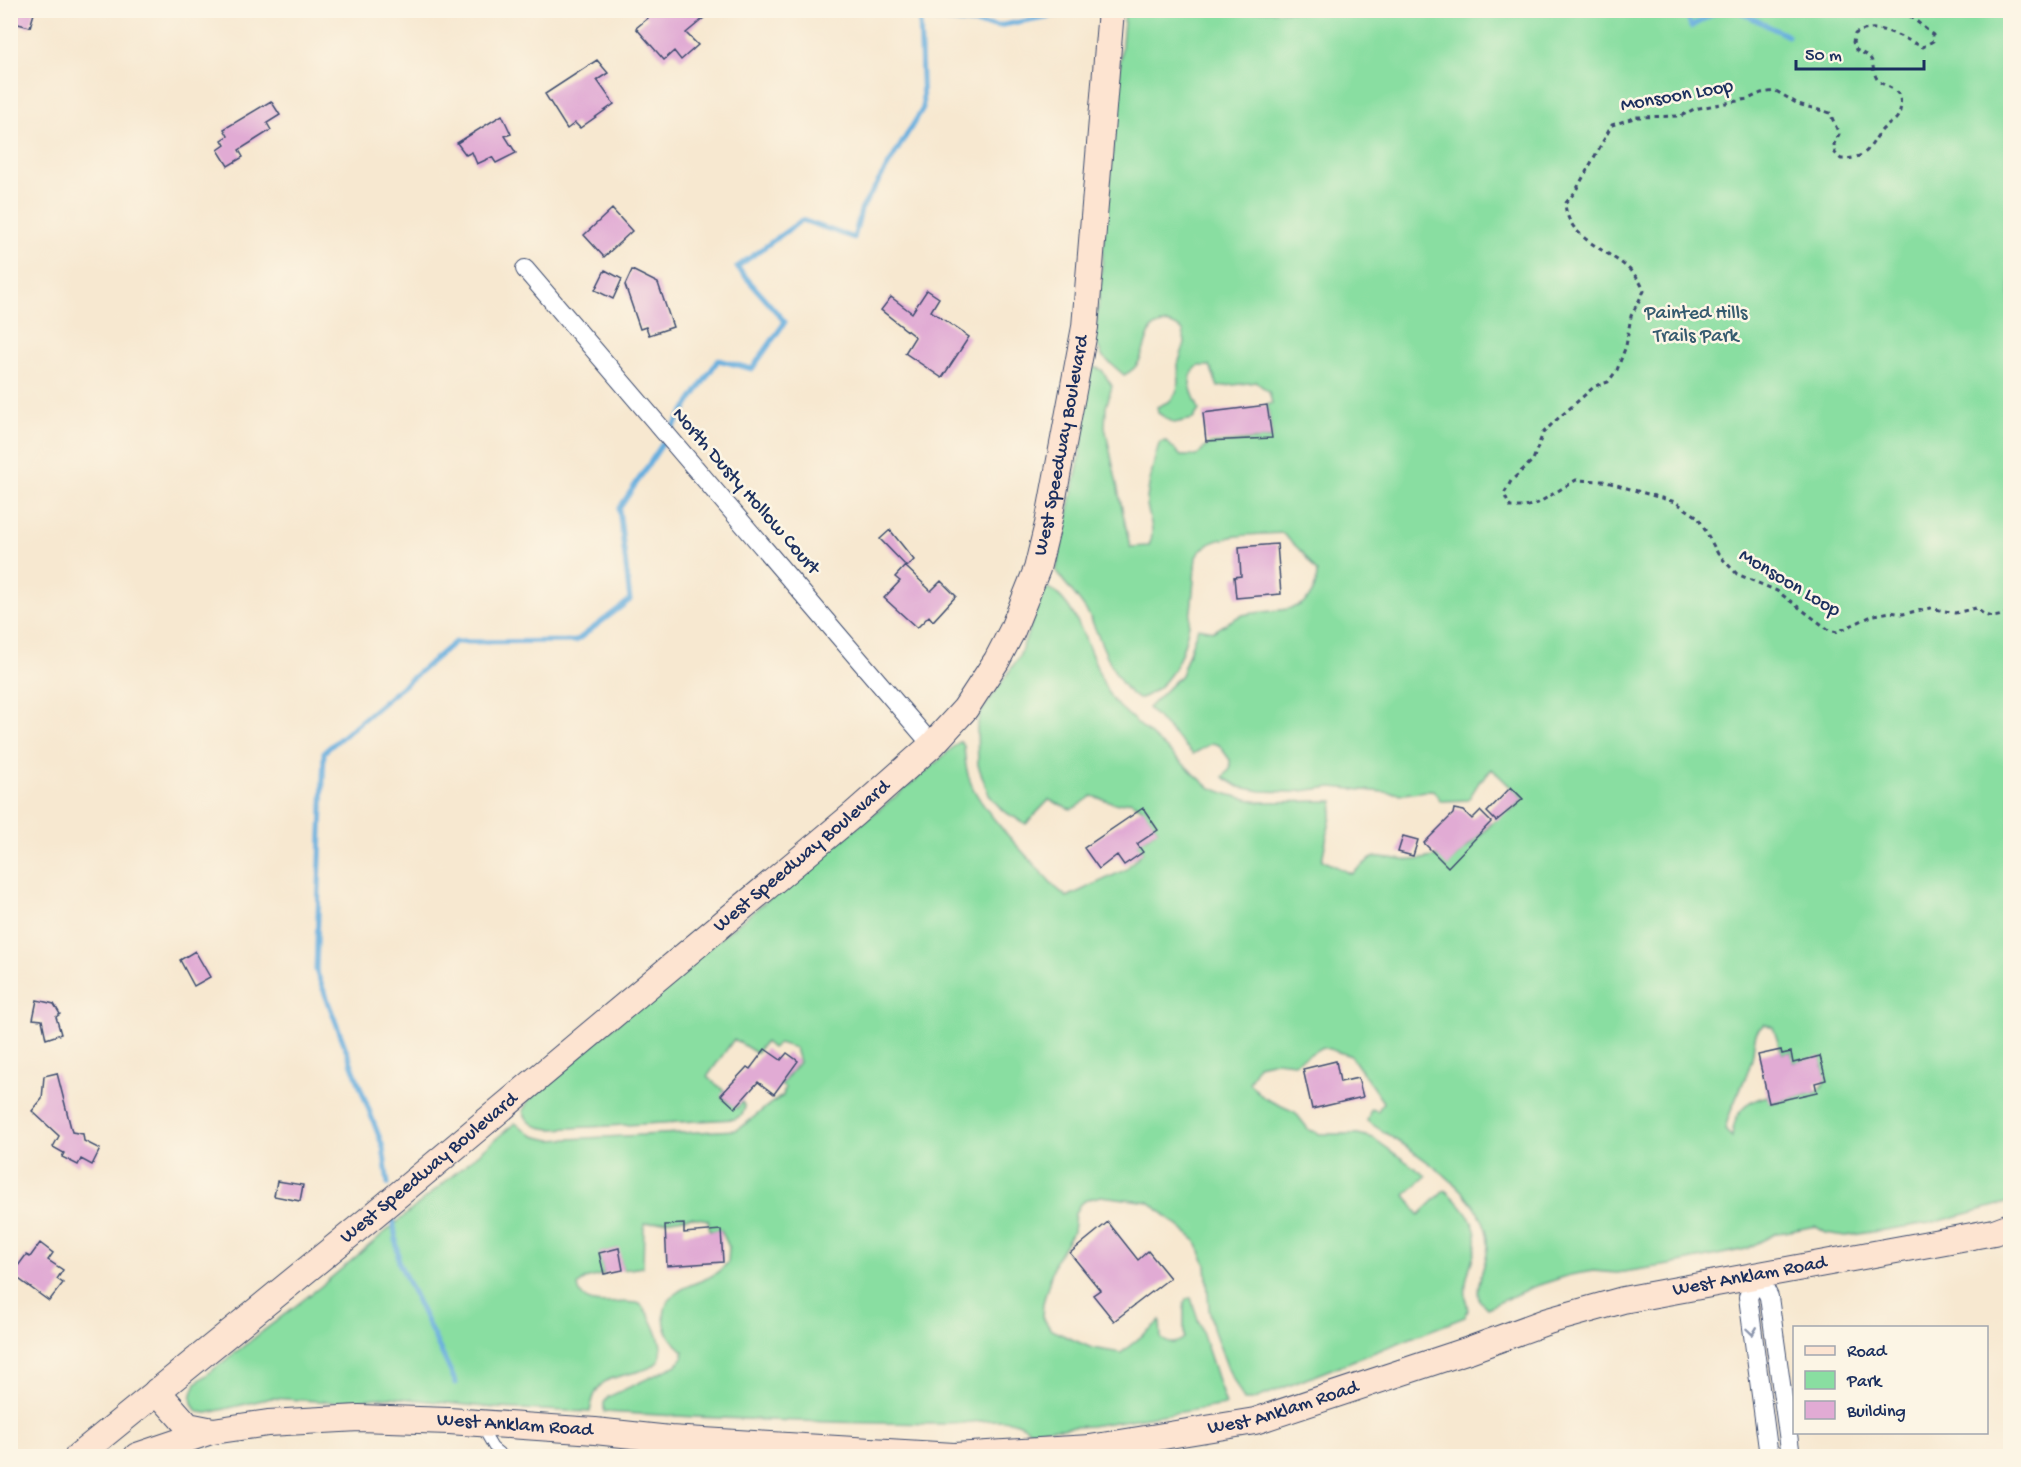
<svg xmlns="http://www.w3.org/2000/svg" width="2021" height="1467" font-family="'Gochi Hand',sans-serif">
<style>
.green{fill:#89dea1;stroke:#528680;stroke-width:1.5;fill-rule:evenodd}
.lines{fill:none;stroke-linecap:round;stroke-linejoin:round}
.stream{stroke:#66aede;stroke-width:5}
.building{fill:#e1abd4}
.lane-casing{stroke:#3c4b6f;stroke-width:11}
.street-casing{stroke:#3c4b6f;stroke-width:20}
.secondary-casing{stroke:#3c4b6f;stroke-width:28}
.path{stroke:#3c4b6f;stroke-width:3;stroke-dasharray:4.5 4.5;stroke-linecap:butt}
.lane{stroke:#fff;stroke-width:9}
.street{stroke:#fff;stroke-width:18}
.secondary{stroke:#fde4d1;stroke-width:26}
.oneway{stroke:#8d97ae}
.labels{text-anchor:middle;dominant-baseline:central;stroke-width:5;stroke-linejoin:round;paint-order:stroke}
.street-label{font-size:20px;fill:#1b2f5e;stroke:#fcf5e5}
.park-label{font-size:20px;fill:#365b6f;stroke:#fcf5e5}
</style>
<rect width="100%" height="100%" fill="#fcf5e5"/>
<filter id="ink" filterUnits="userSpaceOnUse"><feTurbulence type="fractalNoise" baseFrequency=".0167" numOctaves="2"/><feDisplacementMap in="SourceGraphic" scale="12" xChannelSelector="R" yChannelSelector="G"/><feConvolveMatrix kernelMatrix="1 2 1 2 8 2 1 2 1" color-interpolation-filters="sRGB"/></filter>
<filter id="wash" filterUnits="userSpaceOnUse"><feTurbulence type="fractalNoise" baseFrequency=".008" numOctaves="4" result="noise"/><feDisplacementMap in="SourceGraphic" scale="24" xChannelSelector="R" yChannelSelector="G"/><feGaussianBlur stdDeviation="1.35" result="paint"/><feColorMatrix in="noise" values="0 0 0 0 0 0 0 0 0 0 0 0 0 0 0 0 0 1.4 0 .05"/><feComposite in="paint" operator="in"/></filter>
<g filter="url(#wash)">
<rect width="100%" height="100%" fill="#f7e8d0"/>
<path class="green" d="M1125 11H2010V1202L1936 1222 1846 1236 1826 1233 1815 1226 1775 1234 1746 1249 1669 1265 1617 1273 1593 1271 1570 1275 1530 1288 1487 1308 1479 1300C1475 1281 1487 1265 1488 1246 1491 1194 1405 1147 1367 1121L1371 1109 1378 1111 1383 1102 1351 1056 1323 1047 1294 1063 1276 1061 1258 1065 1249 1083 1264 1098 1295 1112 1309 1130 1320 1134H1358L1373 1138 1426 1176 1405 1195 1419 1215 1445 1190C1508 1247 1454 1255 1468 1310L1465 1317 1252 1400H1244L1228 1369 1214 1331 1209 1309 1206 1265 1195 1240 1149 1202 1101 1196 1088 1199 1080 1204 1075 1213 1073 1232 1055 1261 1043 1303 1042 1316 1051 1330 1092 1348 1121 1353 1160 1321 1161 1338C1169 1345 1175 1345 1184 1338V1304L1186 1299 1191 1298 1226 1405 1090 1426 1029 1430C1009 1411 970 1425 945 1424 831 1423 718 1419 604 1412V1403L608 1397 677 1365 683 1357V1351C679 1346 673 1342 670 1337 662 1324 661 1304 675 1294 693 1279 708 1285 728 1262L729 1247 721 1230 710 1231 708 1220 691 1217 644 1224 643 1267 623 1270 618 1249 600 1253 604 1274 585 1279 578 1286C582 1314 622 1297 640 1304 649 1313 656 1329 660 1342 670 1378 620 1369 603 1383 594 1391 592 1401 590 1412L495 1408 390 1397 333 1402 271 1398 208 1413 198 1412C188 1402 191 1395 196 1383L320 1287 515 1123 534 1136 550 1140 736 1130C755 1119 763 1106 783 1096L785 1088 781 1085 799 1062 795 1048 779 1043 772 1048 765 1042 756 1053 734 1039 707 1077 726 1092 722 1097 737 1108 742 1102 745 1107 742 1115 735 1119 552 1129C538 1128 528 1125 523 1111L528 1101 649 996 929 769 960 741 964 746C965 760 966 773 972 786 986 816 1032 861 1055 887L1067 897 1125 870 1143 852 1137 844 1158 830 1142 808 1130 801 1118 804 1092 796C1066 814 1077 811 1049 800L1026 824 1003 811 989 795 978 765 977 728 980 714 1019 657 1043 592 1048 588C1083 605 1092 673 1115 703L1209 787 1230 795 1260 802 1334 801 1322 860 1352 874C1377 852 1372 856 1404 860 1414 861 1427 858 1438 856L1448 866 1507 809 1511 811 1523 799 1492 769 1479 782 1468 800 1441 801 1433 790 1404 794 1332 787 1293 792 1261 791 1239 787 1223 777 1230 769V760L1219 745 1212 743 1193 754 1148 708 1181 675 1198 628 1214 631C1223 626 1233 618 1243 615 1274 607 1316 619 1317 572L1303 553 1282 533C1257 535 1209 532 1196 557 1191 604 1193 681 1138 699 1115 686 1101 640 1090 617 1081 600 1067 587 1056 571L1081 451 1089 370 1092 366 1102 370 1112 386 1106 407 1105 427 1130 547 1149 546C1156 530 1149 520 1147 504 1146 495 1156 450 1160 442L1166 441 1181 456H1196L1209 444 1272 438 1267 405 1272 403 1269 392 1256 382 1218 387 1210 366H1198C1182 380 1194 394 1199 410L1193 419 1174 423 1158 413 1157 407 1170 401 1176 393 1179 383 1178 364 1185 343 1183 331C1171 322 1166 321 1152 328 1142 345 1145 366 1124 375L1102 356 1095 339ZM1765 1024 1773 1027 1782 1054 1791 1052 1793 1063 1820 1057C1823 1070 1830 1083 1817 1092L1770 1103 1768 1096C1743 1102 1734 1114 1732 1137L1725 1130C1730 1106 1744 1085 1751 1062 1756 1048 1750 1033 1765 1024Z"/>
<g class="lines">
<path class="stream" d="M1685 10 1691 27 1719 10
M1736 10 1788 36
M670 432 718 360 752 369 785 322 737 267 802 220 854 238 861 210 923 108 920 18 998 26 1082 10
M388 1184 383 1147 316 970 324 752 455 642 576 641 630 600 619 509 665 440
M393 1218 399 1263 456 1383"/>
</g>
<g id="blocks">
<path class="building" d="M10 10H35L30 27 10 22Z
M636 10H697L704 18 686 33 698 45 681 60 674 51 664 60 636 28 648 18Z
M597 60 608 73 597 80 614 104 580 128 575 123 567 129 545 94Z
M271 101 280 115 267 123 271 130 239 150 243 157 228 166 218 150 225 145 222 140 228 136 224 129Z
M502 115 511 134 505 136 516 153 496 163 492 157 477 164 472 152 466 155 457 143Z
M612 209 632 231 604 257 584 235Z
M605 270 622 279 613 299 595 290Z
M632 270 658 283 673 327 649 335 646 327 640 329 625 285Z
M927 290 939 298 931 311 969 337 942 378 905 353 915 337 881 310 891 297 912 313Z
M1267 405 1272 438 1206 441 1203 413Z
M890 530 914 560 907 567 880 539Z
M1277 544 1281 594 1236 598 1234 577 1241 576 1239 547Z
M905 566 931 591 941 581 956 596 933 621 929 616 917 628 884 598 900 581 895 577Z
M1511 787 1523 799 1496 821 1487 812Z
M1143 808 1158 830 1137 844 1143 852 1124 865 1117 855 1099 869 1084 848Z
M1454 809 1464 811 1472 819 1480 811 1491 822 1448 867 1424 843 1453 814Z
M1403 836 1418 840 1413 856 1398 852Z
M195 951 210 977 194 986 180 960Z
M37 1000 54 1004 60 1014 56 1017 61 1034 46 1039 42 1020 33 1019Z
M765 1049 781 1060 787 1053 798 1061 774 1094 758 1082 735 1108 721 1095 747 1067 750 1069Z
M1781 1050 1782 1054 1791 1052 1793 1063 1820 1056 1826 1080 1815 1083 1817 1092 1769 1103 1758 1055Z
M1336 1061 1340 1082 1358 1078 1363 1097 1312 1109 1303 1069Z
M57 1073 72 1132 83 1134 84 1141 100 1149 92 1165 81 1159 78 1165 62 1157 64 1153 53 1147 59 1136 32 1111 42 1099 44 1076Z
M277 1181 303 1185 300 1201 274 1196Z
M1108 1222 1138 1260 1148 1251 1170 1278 1114 1321 1093 1295 1100 1290 1070 1253Z
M684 1224V1233L721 1230 723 1262 667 1266 665 1225Z
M40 1243 53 1253 48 1260 63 1270 57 1279 63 1283 49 1301 12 1274 26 1255 30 1257Z
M619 1248 623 1270 604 1274 599 1253Z"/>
</g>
</g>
<g filter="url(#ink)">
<use href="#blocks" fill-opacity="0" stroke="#3c4b6f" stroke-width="1.5"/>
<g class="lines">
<defs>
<path id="lane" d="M482 1428 493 1447 504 1456"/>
<path id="street" d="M525 269 932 745
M1759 1276 1748 1297 1769 1456
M1759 1276 1769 1297 1791 1456"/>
<g id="secondary">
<path id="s1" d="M157 1391 188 1426 213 1431 268 1423 359 1418 449 1421 595 1431 670 1439 954 1456 1090 1448 1255 1421 1469 1350 1548 1321 1623 1300 1994 1232 2010 1226"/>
<path id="s2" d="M78 1456 368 1220 854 814 932 745 965 709 997 660 1012 631 1037 569 1048 524 1085 327 1111 10"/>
<path d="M137 1456 211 1431"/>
</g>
</defs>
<use href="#lane" class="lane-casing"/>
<use href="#street" class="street-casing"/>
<use href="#secondary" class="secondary-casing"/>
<path class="path" d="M1903 10 1933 35V41L1923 47C1902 38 1877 20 1855 34L1853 42 1856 50C1879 60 1869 61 1876 77 1880 87 1896 85 1900 98 1901 104 1901 111 1898 116 1895 122 1888 124 1884 128 1876 135 1872 148 1863 154 1856 158 1849 159 1841 159L1835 153 1834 144 1839 134 1830 113 1798 104 1776 91 1761 93 1748 99 1694 109 1681 116 1637 117 1612 125 1575 192 1565 204C1569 249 1630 251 1644 291L1631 316 1626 346 1617 370 1608 382 1595 386 1553 423 1543 433 1533 460 1511 481 1504 494 1510 507H1525L1538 503 1576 480 1603 481 1675 502 1698 517 1718 554 1737 574 1777 591 1829 630 1837 632 1874 615 1891 612 1903 614 1930 608 1955 613 1976 608C1987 618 1993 619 2007 613L2010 619
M1993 10 2010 13"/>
<use href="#lane" class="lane"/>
<use href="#street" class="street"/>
<use href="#secondary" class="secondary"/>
</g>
<defs><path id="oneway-chevron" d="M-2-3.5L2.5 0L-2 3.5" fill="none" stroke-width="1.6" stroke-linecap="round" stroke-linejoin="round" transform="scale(1.5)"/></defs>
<use class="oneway" href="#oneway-chevron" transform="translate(1752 1331) rotate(82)"/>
</g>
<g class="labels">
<g class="street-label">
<text transform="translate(1677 97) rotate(-10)">Monsoon Loop</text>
<text stroke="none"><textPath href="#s2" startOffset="1444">West Speedway Boulevard</textPath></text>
<text transform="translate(745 492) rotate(49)">North Dusty Hollow Court</text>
<text transform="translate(1789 584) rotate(31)">Monsoon Loop</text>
<text stroke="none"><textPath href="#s2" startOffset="940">West Speedway Boulevard</textPath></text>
<text stroke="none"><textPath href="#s2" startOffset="454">West Speedway Boulevard</textPath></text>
<text stroke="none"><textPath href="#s1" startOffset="1635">West Anklam Road</textPath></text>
<text stroke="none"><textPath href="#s1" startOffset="1149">West Anklam Road</textPath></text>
<text stroke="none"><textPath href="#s1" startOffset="375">West Anklam Road</textPath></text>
</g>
<g class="park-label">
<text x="1696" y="314">Painted Hills<tspan x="1696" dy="23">Trails Park</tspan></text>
</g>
</g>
<rect width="2021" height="1467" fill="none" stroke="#fcf5e5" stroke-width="36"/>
<rect x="1793" y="1326" width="195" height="108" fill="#fcf5e5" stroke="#a2a6af" stroke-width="1.5"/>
<rect x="1805" y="1346" width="30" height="9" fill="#fde4d1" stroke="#a2a6af" stroke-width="1.5"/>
<text x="1847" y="1356" font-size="18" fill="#1b2f5e">Road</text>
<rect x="1805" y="1371" width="30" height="18" fill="#89dea1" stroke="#a2a6af" stroke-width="1.5"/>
<text x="1847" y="1386" font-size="18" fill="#1b2f5e">Park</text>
<rect x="1805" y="1401" width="30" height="18" fill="#e1abd4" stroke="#a2a6af" stroke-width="1.5"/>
<text x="1847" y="1416" font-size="18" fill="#1b2f5e">Building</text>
<path d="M1796 60v9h128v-9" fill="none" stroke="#1b2f5e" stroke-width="3"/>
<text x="1805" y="60" font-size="18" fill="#1b2f5e" stroke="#fcf5e5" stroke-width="4.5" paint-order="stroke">50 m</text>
</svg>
